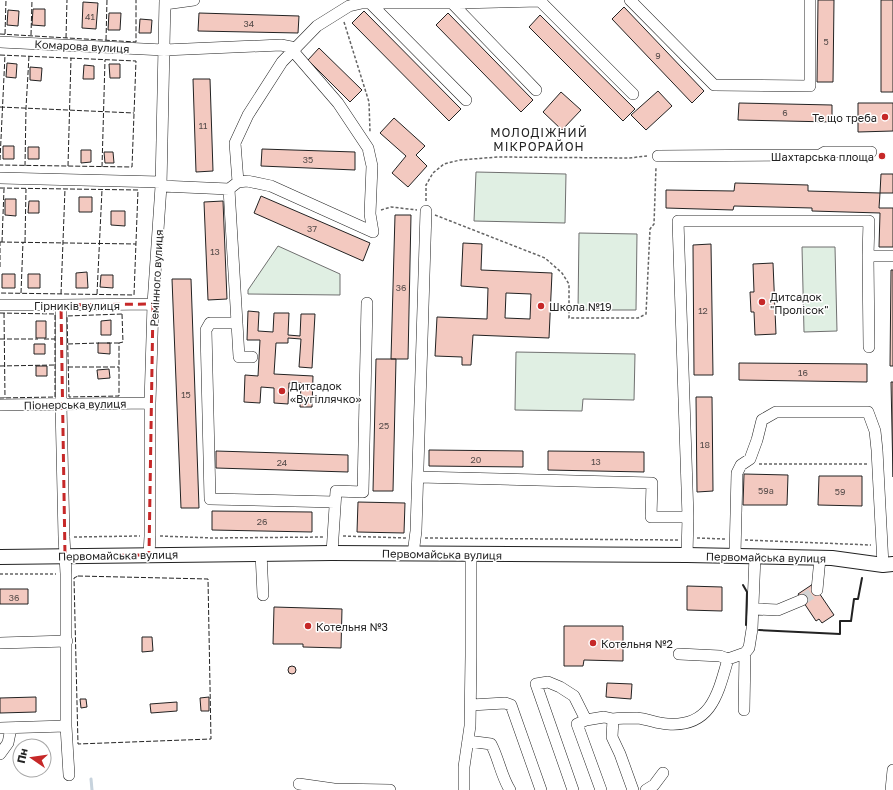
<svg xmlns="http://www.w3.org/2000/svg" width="893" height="790" font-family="'Golos Text',sans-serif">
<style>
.green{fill:#e0efe3;stroke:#6f6f6f}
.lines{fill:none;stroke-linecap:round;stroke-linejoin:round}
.stream{stroke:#c7d3dd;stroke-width:3}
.building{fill:#f3c9c0;stroke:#222;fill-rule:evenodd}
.minor-tunnel{stroke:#d3d3d3;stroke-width:11;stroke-dasharray:11 5.5;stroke-linecap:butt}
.minor-casing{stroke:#222;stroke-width:12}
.major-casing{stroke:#222;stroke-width:16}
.path{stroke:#646464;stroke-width:1.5;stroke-dasharray:3 2;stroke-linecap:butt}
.minor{stroke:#fff;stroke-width:11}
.major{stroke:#fff;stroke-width:14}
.fence{stroke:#222;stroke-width:1;stroke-dasharray:5 2;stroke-linecap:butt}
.wall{stroke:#222;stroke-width:2}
.marked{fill:none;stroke:#c62828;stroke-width:3;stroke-dasharray:8 5;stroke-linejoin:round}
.poi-dot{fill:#c62828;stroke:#fff;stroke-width:1.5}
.labels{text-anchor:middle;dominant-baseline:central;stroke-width:3;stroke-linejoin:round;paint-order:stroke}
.number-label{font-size:9px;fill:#564c4a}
.street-label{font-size:11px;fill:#222;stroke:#fff}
.poi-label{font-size:11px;fill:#222;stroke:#fff;text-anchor:start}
.neighbourhood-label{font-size:12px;letter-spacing:1px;fill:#222;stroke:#fff}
</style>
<rect width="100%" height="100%" fill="#fff"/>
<path class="green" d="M476 172 566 174 565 223 474 221Z
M579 233 637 234 636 310H578Z
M278 246 340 274V295L248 294V290Z
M802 247H835L837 331 804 332Z
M516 352 635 354 634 400 583 399 582 411 515 410Z"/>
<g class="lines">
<path class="stream" d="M91 779 92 790"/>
</g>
<path class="building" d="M818 0H834L833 82H817Z
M881 0H893V92H881Z
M83 2 98 3 96 29 82 28Z
M624 7 704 91 692 103 612 19Z
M33 9H45V26L32 25Z
M8 10 19 11 18 26 7 25Z
M364 11 461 109 449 121 352 23Z
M109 13H121L120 30H108Z
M199 13 299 16 298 33 198 31Z
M448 13 533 100 521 112 436 25Z
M540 15 635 109 623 121 529 27Z
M140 19 152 20 151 33H139Z
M319 48 362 90 350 102 308 60Z
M7 63 17 64 16 78 6 77Z
M109 64H120V78H110Z
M84 65 94 66V79H83Z
M30 67 42 68 41 81 30 80Z
M193 79H210L213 171 196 172Z
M658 91 672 106 646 130 631 115Z
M561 92 581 110 562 130 543 112Z
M739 103 832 105V122L738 120Z
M858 103H893V131L858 132Z
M394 118 425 146 416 155 427 166 408 187 392 173 406 156 380 133Z
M3 146H14V159H3Z
M28 147H39V159H28Z
M262 149 355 152V170L261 166Z
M81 150H91V162L81 163Z
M104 152H113L114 163H105Z
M881 174H893V193H880Z
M735 183 808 185V191L880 193 879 208H893V247H879L880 213 812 211V208L734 206 733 210 666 208V190L734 191Z
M261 196 370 243 363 261 254 213Z
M79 197H92V212H79Z
M5 199H16V216L5 215Z
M29 201H39V213H28Z
M223 201 227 299 208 300 204 202Z
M111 211H125V226L111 225Z
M395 215H411L408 359H391Z
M463 243 482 244 481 270 552 273 549 338 473 335 471 365H462V357L435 356 437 317 487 319 488 288 461 286ZM506 293 531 294 530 319 505 318Z
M711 244 713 375H694L693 245Z
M773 263 776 334 755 335 754 312H751L750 292H754L753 264Z
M891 270H893V366H890Z
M87 272 88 288H76V273Z
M2 274H15V288H2Z
M28 274H40V288H28Z
M101 275H113V288L100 287Z
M172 279H191L199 508H181Z
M248 311 259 312 258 331 273 332 274 313H289L288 335 300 336 301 314H315L312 368 299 367 301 339 288 338V343H276L274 374 313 376 312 407H300L301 383H289L288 404 274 403V388L261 387 260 403 244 402 245 375 258 376 260 340H247Z
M111 320V335H101V321Z
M36 321H46V338H36Z
M98 343H110V354L98 353Z
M34 344H45V354H34Z
M376 359H396L393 491H373Z
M739 363 867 364V382L739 380Z
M36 366H47V376H36Z
M109 369 110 378 98 379 97 370Z
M891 382H893V477Z
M696 397H712L713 491 697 492Z
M429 450 523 451V467L429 466Z
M216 451 348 455V472L216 468Z
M548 451 644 452V472L548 470Z
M744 474 788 475 787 505H743Z
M819 476H862V506L818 505Z
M358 502 405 503 404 533 357 532Z
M212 511 312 512V532L212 530Z
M813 584 834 615 822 623 819 619 816 621 798 594Z
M687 586 722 587V611L687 610Z
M0 589H28V604H0Z
M274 607 342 609 341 648 303 647V644H273Z
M564 626H623V661L584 660 583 666H564Z
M142 637H152L153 651 142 652Z
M288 670a4 4 0 1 1 8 0a4 4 0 1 1-8 0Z
M607 683 632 684 631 699 606 697Z
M36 697V712L0 713V698Z
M209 697V711H201L200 698Z
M80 699H86L87 707 81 708Z
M177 702V711L151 713 150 704Z"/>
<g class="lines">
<path class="minor-tunnel" d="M802 600 817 590"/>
<defs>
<path id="minor" d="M630 0 714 85 810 86V0
M540 1 633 94
M370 3 466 100
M452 3 536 90
M165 4 194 0
M0 42 164 50 281 45 296 48
M658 156 820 155 825 152H871
M0 178 161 182
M238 182 235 143 248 115 282 62 317 26 349 6 362 3H458L540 1 542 0
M161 186 229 189 238 182 247 181 271 186 373 232 370 214 372 166 368 148 338 103 293 51
M229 189 237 323
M868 256 869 347
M0 305H61L153 304
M61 305V405L64 537 66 574V726L69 775
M252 357H239L237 323H210L206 330 210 499 335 502
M0 405 150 403
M418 477 652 483 651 517H688
M261 553 263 595
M332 553 336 491 363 492 367 303
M413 554 416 531 426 211
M149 555 150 536V403L153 304 161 186 165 0
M687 555 688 517 678 221H869L868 256H893
M735 555 737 473 741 465 750 459 757 440 762 420 776 412H868L875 431 877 450 883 565
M817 590 820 558
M753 609 778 610 802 600
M0 643 67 641
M728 659 745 653 749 648 752 629 755 556
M471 705 505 703 511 705 541 790
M744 710 745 653
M613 719C621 718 629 718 637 718 648 719 658 724 668 724 711 727 718 694 728 659L720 656 679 654
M586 720 604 717 613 719 612 737 620 754 633 790
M0 728 66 726
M468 741 491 744C499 759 501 776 510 790
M0 754 8 743 11 728
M299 784 334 789 390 790
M464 790V767L470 726 471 656V554
M573 790 536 684 548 682 560 687 574 696 586 720 577 724 601 790
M646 790 654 785 663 773
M891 790 893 770"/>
<path id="major" d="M0 557 332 553 687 555 832 558 883 565 893 564"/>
</defs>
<use href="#minor" class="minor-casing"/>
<use href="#major" class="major-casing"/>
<path class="path" d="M344 22 369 102 370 132
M426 201V185L433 173 444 164 460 160 498 157 629 158 647 156
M381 210 391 207 417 210
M435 215 545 258 562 273 569 284V318H638L646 314 650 229 654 224 656 167
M759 464H867
M160 536 213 538 324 537
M343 536 406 538
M74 537 140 536
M425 538 678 540
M697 538 725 539
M745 540 871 545
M0 574H56"/>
<use href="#minor" class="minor"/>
<use href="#major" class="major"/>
<path class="fence" d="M0 34 136 42V0
M5 34 6 0
M31 35 32 0
M66 38 67 0
M106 40 107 0
M0 55 136 61 132 167 0 165
M0 107 134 113
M0 160 5 55
M25 166 26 108 29 56
M68 166 71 58
M102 167 105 60
M0 188 138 190 134 295 0 293
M0 242 136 244
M2 242 4 189
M25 242 26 189
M0 267V242
M21 293 23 242
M61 294 65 189
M97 294 102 190
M0 313 55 314V397L0 398
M4 313 5 398
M122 314 123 342 119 343V396L69 397 67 316Z
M0 339H38
M44 339H55
M107 343H119
M68 344 99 343
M0 366 55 365
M68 367H119
M78 576 208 579 211 739 78 744 74 578Z"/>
<path class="wall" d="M743 585 747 592 746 625
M759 630 840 634V621H851L854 599H858L862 578"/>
</g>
<path class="marked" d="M153 304 149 555 65 556 61 305Z"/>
<g class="poi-dot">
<circle cx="885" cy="117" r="4"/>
<circle cx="882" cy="156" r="4"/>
<circle cx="762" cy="302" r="4"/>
<circle cx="541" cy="306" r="4"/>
<circle cx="282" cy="391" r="4"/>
<circle cx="308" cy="626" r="4"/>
<circle cx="593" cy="643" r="4"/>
</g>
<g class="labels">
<g class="number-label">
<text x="90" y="16">41</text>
<text x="249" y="23">34</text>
<text x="826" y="41">5</text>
<text x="658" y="55">9</text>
<text x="785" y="112">6</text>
<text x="203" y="125">11</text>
<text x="308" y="159">35</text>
<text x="312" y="228">37</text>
<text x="215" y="251">13</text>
<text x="401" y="287">36</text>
<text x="703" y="310">12</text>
<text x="803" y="372">16</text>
<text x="186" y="394">15</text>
<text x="384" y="425">25</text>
<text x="705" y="444">18</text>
<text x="476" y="459">20</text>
<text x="596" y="461">13</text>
<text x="282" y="462">24</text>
<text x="766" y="490">59а</text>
<text x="840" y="491">59</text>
<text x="262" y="521">26</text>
<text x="14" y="597">36</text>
</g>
<g class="street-label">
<text transform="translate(82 46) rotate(3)">Комарова вулиця</text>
<text transform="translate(156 278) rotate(-87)">Ремінного вулиця</text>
<text x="77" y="305">Гірників вулиця</text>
<text transform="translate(75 404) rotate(-1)">Піонерська вулиця</text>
<text transform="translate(442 554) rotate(1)">Первомайська вулиця</text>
<text transform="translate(118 555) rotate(-1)">Первомайська вулиця</text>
<text transform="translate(766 557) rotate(1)">Первомайська вулиця</text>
</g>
<g class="poi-label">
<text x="877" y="117" text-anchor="end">Те що треба</text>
<text x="874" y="156" text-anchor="end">Шахтарська площа</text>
<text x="770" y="296">Дитсадок<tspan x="770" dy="13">"Пролісок"</tspan></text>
<text x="549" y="306">Школа №19</text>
<text x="290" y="385">Дитсадок<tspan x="290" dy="13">«Вугіллячко»</tspan></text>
<text x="316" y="626">Котельня №3</text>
<text x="601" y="643">Котельня №2</text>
</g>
<g class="neighbourhood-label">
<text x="539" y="132">МОЛОДІЖНИЙ<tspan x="539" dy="14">МІКРОРАЙОН</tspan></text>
</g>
</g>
<g transform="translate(32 758) rotate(283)"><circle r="19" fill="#ffffff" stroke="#a7a7a7"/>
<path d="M0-3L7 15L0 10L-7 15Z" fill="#c62828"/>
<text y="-6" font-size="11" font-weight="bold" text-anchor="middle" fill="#222222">Пн</text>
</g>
</svg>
